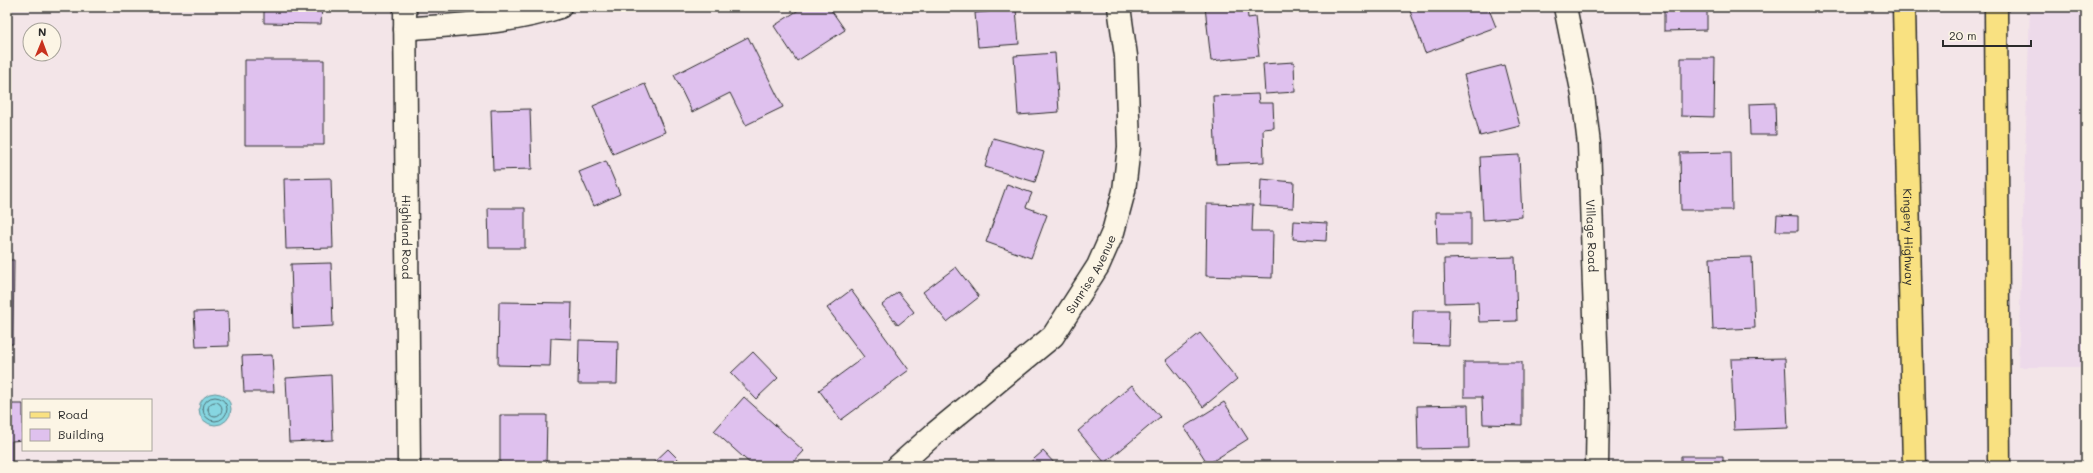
<svg xmlns="http://www.w3.org/2000/svg" width="2093" height="473" font-family="Mali,sans-serif">
<style>
.built{fill:#eddaea}
.water{fill:#86d6e1;stroke:#629298}
.lines{fill:none;stroke-linecap:round;stroke-linejoin:round}
.shore{stroke:#4f6f74;stroke-width:1}
.building{fill:#dfc1ee;stroke:#2b2b2b}
.minor-casing{stroke:#2b2b2b;stroke-width:25}
.primary-casing{stroke:#2b2b2b;stroke-width:25}
.minor{stroke:#fcf5e5;stroke-width:22}
.primary{stroke:#f9e181;stroke-width:22}
.labels{text-anchor:middle;dominant-baseline:central;stroke-width:3;stroke-linejoin:round;paint-order:stroke}
.street-label{font-size:12px;fill:#2b2b2b;stroke:#fcf5e5}
</style>
<rect width="100%" height="100%" fill="#f3e5e8"/>
<filter id="ink" filterUnits="userSpaceOnUse"><feTurbulence type="fractalNoise" baseFrequency=".025" numOctaves="2"/><feDisplacementMap in="SourceGraphic" scale="8" xChannelSelector="R" yChannelSelector="G"/><feConvolveMatrix kernelMatrix="1 2 1 2 8 2 1 2 1" color-interpolation-filters="sRGB"/></filter>
<g filter="url(#ink)">
<path class="built" d="M2030 7H2086V367H2018Z"/>
<path class="water" d="M199 409a16 16 0 1 1 32 0a16 16 0 1 1-32 0Z"/>
<g class="lines">
<path class="shore" d="M203 409a12 12 0 1 1 24 0a12 12 0 1 1-24 0Z
M208 409a7 7 0 1 1 14 0a7 7 0 1 1-14 0Z"/>
</g>
<path class="building" d="M7 7H8V94H7Z
M264 7H322L321 24 264 23Z
M803 7H829L845 30 797 61 774 26Z
M1205 7H1247L1248 18 1255 17 1259 56 1211 61Z
M1420 7H1488L1496 27 1425 53 1410 11Z
M1664 7H1707V30L1664 31Z
M1016 9 1019 44 978 47 975 13Z
M748 37 783 107 746 125 730 93 692 112 674 75Z
M1055 53 1059 112 1018 115 1014 56Z
M1681 58H1715L1714 117 1681 116Z
M245 60H324V145H245Z
M1294 62 1295 92 1265 94 1263 64Z
M1504 65 1520 126 1480 136 1464 75Z
M645 84 665 132 613 154 593 106Z
M1258 94 1259 103H1273L1274 128 1263 129 1264 162 1216 164 1213 96Z
M1775 103 1776 135H1750L1749 104Z
M7 105 11 188H7Z
M530 109 532 169 493 170 491 110Z
M993 138 1044 152 1035 182 985 167Z
M1731 152 1732 210H1681L1680 153Z
M1519 155 1522 217 1483 220 1480 157Z
M606 161 620 194 594 206 579 172Z
M331 178 333 248 286 249 284 179Z
M1261 179 1294 182 1293 208 1260 206Z
M1007 184 1032 193 1026 207 1047 215 1031 258 986 242Z
M1207 204 1253 205 1252 231H1273L1272 278 1206 276Z
M488 208H525V248H489Z
M1436 212H1471V245H1437Z
M1777 215 1798 216V231H1776Z
M1294 221 1327 223 1326 241 1293 239Z
M1515 257 1517 321 1479 322 1478 302 1445 303 1444 259Z
M1752 257 1755 328 1713 330 1710 258Z
M7 260H14L13 344H7Z
M331 263 333 326 293 328 291 264Z
M956 267 979 297 947 322 923 292Z
M851 290 909 370 841 420 819 390 864 357 827 308Z
M898 292 914 312 898 325 882 305Z
M499 302 572 303 571 339 551 338 550 366 498 365Z
M1413 310H1449L1448 345 1412 344Z
M228 311 229 346 196 347 194 312Z
M1200 333 1237 379 1203 407 1166 360Z
M579 340 618 341 617 384H578Z
M753 352 778 378 756 399 731 373Z
M272 355 274 392H244L242 356Z
M1785 358 1788 428 1734 430 1731 359Z
M1464 362H1522V425L1483 424 1482 397H1464Z
M331 375 333 440 289 442 286 378Z
M1132 385 1160 417 1105 463 1078 431Z
M744 397 804 451 790 466H753L714 431Z
M1224 402 1248 439 1208 464 1184 427Z
M7 404H23V440L12 441V462L7 463Z
M1468 405 1469 448 1418 449 1417 406Z
M500 415H547L546 466H500Z
M668 449 685 466 651 465Z
M1043 451 1057 466H1026Z
M1681 456H1723V466H1681Z
M1472 461 1474 466H1458Z
M283 465 321 466H283Z"/>
<g class="lines">
<defs>
<g id="minor">
<path id="s1" d="M405 7 409 466"/>
<path id="s2" d="M1565 7 1583 95 1589 144 1598 401 1597 466"/>
<path d="M405 29C457 24 510 24 560 7"/>
<path id="s3" d="M898 466 934 434 1053 336 1098 266 1113 232 1124 191 1129 147 1126 56 1119 7"/>
</g>
<g id="primary">
<path id="s4" d="M1904 7 1914 466"/>
<path d="M1996 7 1999 466"/>
</g>
</defs>
<use href="#minor" class="minor-casing"/>
<use href="#primary" class="primary-casing"/>
<use href="#minor" class="minor"/>
<use href="#primary" class="primary"/>
</g>
</g>
<g class="labels">
<g class="street-label">
<text stroke="none"><textPath href="#s2" startOffset="231">Village Road</textPath></text>
<text stroke="none"><textPath href="#s1" startOffset="230">Highland Road</textPath></text>
<text stroke="none"><textPath href="#s4" startOffset="230">Kingery Highway</textPath></text>
<text stroke="none"><textPath href="#s3" startOffset="275">Sunrise Avenue</textPath></text>
</g>
</g>
<rect width="2093" height="473" fill="none" stroke="#fcf5e5" stroke-width="24"/>
<rect x="12" y="12" width="2069" height="449" fill="none" stroke="#2b2b2b" stroke-width="1.5" filter="url(#ink)"/>
<rect x="22" y="399" width="130" height="52" fill="#fcf5e5" stroke="#a8a49b"/>
<rect x="30" y="412" width="20" height="6" fill="#f9e181" stroke="#a8a49b"/>
<text x="58" y="419" font-size="12" fill="#2b2b2b">Road</text>
<rect x="30" y="429" width="20" height="12" fill="#dfc1ee" stroke="#a8a49b"/>
<text x="58" y="439" font-size="12" fill="#2b2b2b">Building</text>
<g transform="translate(42 42) rotate(1)"><circle r="19" fill="#fcf5e5" stroke="#a8a49b"/>
<path d="M0-3L7 15L0 10L-7 15Z" fill="#c8321e"/>
<text y="-6" font-size="11" font-weight="bold" text-anchor="middle" fill="#2b2b2b">N</text>
</g>
<path d="M1943 40v6h88v-6" fill="none" stroke="#2b2b2b" stroke-width="2"/>
<text x="1949" y="40" font-size="12" fill="#2b2b2b" stroke="#fcf5e5" stroke-width="3" paint-order="stroke">20 m</text>
</svg>
